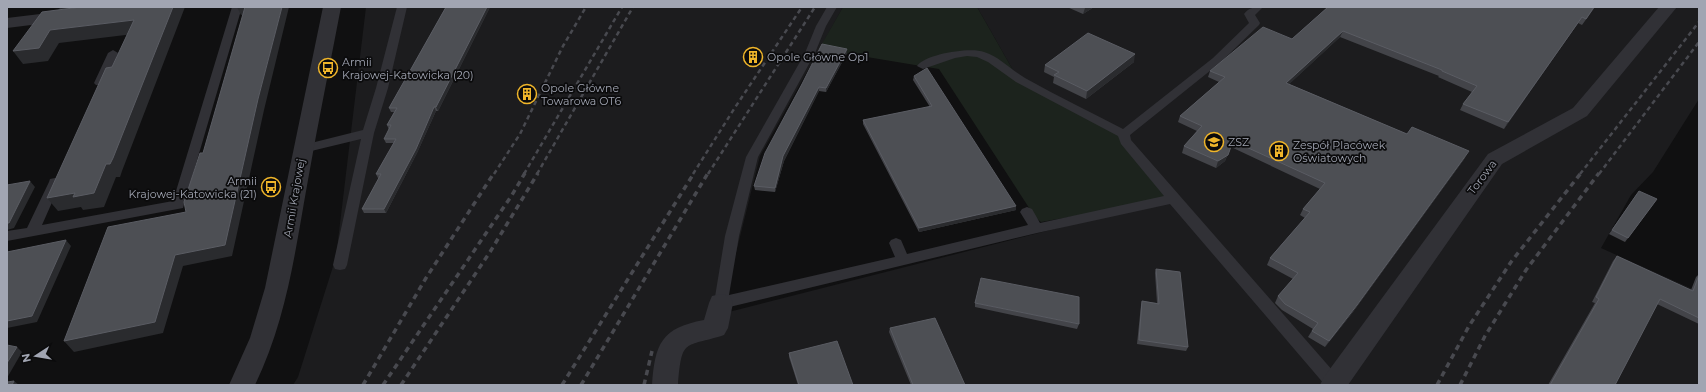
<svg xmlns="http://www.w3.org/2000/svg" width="1706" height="392" font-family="Montserrat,sans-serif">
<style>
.built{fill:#1c1c1e}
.green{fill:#1c231d}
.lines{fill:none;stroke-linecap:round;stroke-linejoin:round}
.service{fill:#313136;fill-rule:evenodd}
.minor{fill:#313136;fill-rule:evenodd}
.tertiary{fill:#313136;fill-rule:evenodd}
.rail-far1{stroke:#48494f;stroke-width:2.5;stroke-dasharray:4.5 3.5;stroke-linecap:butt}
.rail{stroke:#48494f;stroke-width:3.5;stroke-dasharray:5.5 4.5;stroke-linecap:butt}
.wall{fill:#434449}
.shaded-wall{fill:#2a2b2e}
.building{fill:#4d4f54;stroke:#5a5c63}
.labels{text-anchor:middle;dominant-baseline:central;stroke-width:3.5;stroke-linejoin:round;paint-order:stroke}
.poi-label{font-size:11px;fill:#a1a5b2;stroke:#0b0b0c;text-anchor:start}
.street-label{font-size:11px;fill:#a1a5b2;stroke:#0b0b0c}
</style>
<rect width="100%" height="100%" fill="#101011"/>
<path class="built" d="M366 7H843L760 156 733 265 725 313 1172 199 1018 79 977 7H1699V99L1653 172 1631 195 1601 248 1699 292V385H293L298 377 336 257Z"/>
<path class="green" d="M843 7H977L1018 79 1124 134 1172 199 1041 222 1035 217 939 69 819 49Z"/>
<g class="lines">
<path class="service" d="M232 7H242L183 208 7 241V231L27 228 49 182 50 179 55 178 60 179 61 182 42 225 173 201Z
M397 7H407L388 88 374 133 347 265 345 269 340 270 335 269 333 265 361 139 303 153 299 152 297 149 299 146 363 130 376 88Z
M827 7H837L826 26 815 53 758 157 739 236 729 295 895 257 889 243 891 240 896 238 901 240 907 254 1028 225 1020 212 1022 209 1027 207 1032 209 1040 223 1164 196 1121 144 1118 136 1016 82 988 62 977 57 967 56 955 58 923 69 917 66C926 54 970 47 984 52 1000 57 1011 70 1025 78 1057 96 1091 112 1123 129L1213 58 1249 23 1244 14C1249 7 1255 7 1263 7L1255 15 1260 23 1259 25 1221 62 1130 135 1131 140 1340 379 1341 385H1325L1170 204 1037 233 721 309 716 307 714 303 725 236 746 157 805 53 816 26Z
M113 50 118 53 106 83 104 85H96L94 83 108 53Z"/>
<path class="minor" d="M1659 7H1677L1587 116 1502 164 1348 385H1320L1324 377 1488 154 1573 108Z
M65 11 71 12 74 16 71 20 7 28V18Z
M721 294 730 296 733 303 728 328 724 335C684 348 682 337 678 385H652C655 344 661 328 704 320L709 303 712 296Z"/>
<path class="tertiary" d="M323 7H341C330 65 318 122 308 180 295 252 287 318 255 385H229L250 338 265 288Z"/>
<path class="rail-far1" d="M494 174 520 134 563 46 586 7
M524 174 622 7
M537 174 633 7
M693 174 734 109 802 7
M708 174 815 7
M1580 174 1699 22
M1599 174 1699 42"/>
<path class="rail" d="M363 385 426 278 494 173
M383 385 512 195 525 173
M401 385 490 252 538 173
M562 385 694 173
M581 385 708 173
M644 385 652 351
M1437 385 1469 326 1511 262 1581 173
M1460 385 1485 336 1526 270 1599 173"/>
</g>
<path class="wall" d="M446 7H490L438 111H436L417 153 386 213H364L362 209 379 178H378L376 174 394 143H386L384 139 389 130 387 125 394 112H391L389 108Z
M1067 7H1094L1083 14Z
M1328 7H1595L1582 25 1578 23 1504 129 1460 110 1463 104 1472 92 1438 77 1439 76 1340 37 1289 84 1407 134 1465 158 1353 312 1325 347 1308 337 1313 329 1282 310 1275 303 1278 296 1293 279 1267 265 1270 258 1305 218 1300 215 1303 209 1320 189 1231 147 1225 161 1216 168 1182 153 1184 146 1197 131 1178 122 1180 116 1219 82 1208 77 1210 71 1292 39Z
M847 53 826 92 819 91 784 161 775 192 755 190 754 186 802 84Z
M1134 62 1086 99 1053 83 1054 77 1044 72 1045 65Z
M914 76 1016 210 919 232 863 124V120L930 107 913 80Z
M1636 195 1657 199 1625 242 1609 234Z
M1617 256 1691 290 1696 277 1699 274V324L1657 304 1615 385H1548L1595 303 1592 302 1613 261Z
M1156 269 1188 347 1186 351 1137 344 1141 305 1142 301 1157 303 1155 273Z
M975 303 1079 324 1077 329 975 307Z
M890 328 965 385H911L889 332Z
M789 353 853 385H798L789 357Z"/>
<path class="shaded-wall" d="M59 7H83L60 10Z
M173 7H185L122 171 120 177H116L104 207 83 210 81 207 58 211 47 198 106 164Z
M237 7H248L251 13 241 15Z
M282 7H289L264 110 232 256 183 266 163 333 74 352 64 341 175 255 258 99Z
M487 7H490L438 111 436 107Z
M1086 7H1094L1083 14 1085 8Z
M1582 17 1578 23 1504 129 1508 122Z
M134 20 142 33 59 43 48 61 23 64 13 51 50 30Z
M1343 31 1340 37 1284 89 1286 83Z
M847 49V53L826 92V88Z
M1135 54 1134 62 1086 99 1087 91Z
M819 87V91L784 161 775 192V188L783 156Z
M434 107 436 111 417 153 386 213 384 209Z
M1233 141 1225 161 1216 168 1218 161Z
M1469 151 1465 158 1353 312 1325 347 1329 341Z
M30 181 35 187 14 228 7 230V223Z
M1016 206V210L919 232V228Z
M66 240 71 246 37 322 7 328V321Z
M17 347 22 352 7 378V363Z
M14 381 19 385H12Z"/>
<path class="building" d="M81 7H173L113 158 110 164H106L94 193 73 197 75 193 47 198 106 68 112 67 134 20 50 30 39 48 13 51 42 12Z
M245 7H282L258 99 225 245 175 255 155 322 64 341 108 227 186 212 184 202 200 153H203Z
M446 7H487L436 107H434L416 149 384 209H362L381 174H376L396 139H384L391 125H387L397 108H389Z
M1328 7H1594L1586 19 1582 17 1508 122 1463 104 1477 86 1442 71V70L1343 31 1286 83 1407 134 1412 127 1469 151 1357 305 1329 341 1312 331 1318 323 1285 304 1278 296 1298 273 1270 258 1310 212 1303 209 1325 183 1233 141 1228 155 1218 161 1184 146 1202 126 1180 116 1225 77 1210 71 1263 27 1292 39Z
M1088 33 1135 54 1087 91 1054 75 1059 72 1045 65Z
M822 44 847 49 826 88 819 87 783 156 775 188 754 186 765 153 802 84Z
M927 68 1016 206 919 228 863 120 932 106 914 76Z
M30 181 9 223H7V185Z
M1639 191 1657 199 1628 238 1612 230Z
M66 240 32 316 7 321V252Z
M1617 256 1693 291 1699 275V318L1660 299 1615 385H1550L1599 299 1596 297Z
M1156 269 1180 272 1188 347 1139 340 1142 301 1159 304Z
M981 278 1079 297V324L975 303Z
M935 318 965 385H913L890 328Z
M837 341 853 385H799L789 353Z
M7 345 17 347 7 363Z
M14 381 12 385H7V382Z"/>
<defs>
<symbol id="building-ring" viewBox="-11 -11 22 22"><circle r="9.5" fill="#0b0b0c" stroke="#efb52a" stroke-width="1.5"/><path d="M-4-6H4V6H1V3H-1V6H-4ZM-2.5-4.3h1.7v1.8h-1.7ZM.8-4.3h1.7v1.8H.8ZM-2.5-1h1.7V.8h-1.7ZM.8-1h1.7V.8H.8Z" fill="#efb52a"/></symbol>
<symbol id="bus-ring" viewBox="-11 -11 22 22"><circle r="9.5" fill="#0b0b0c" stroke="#efb52a" stroke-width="1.5"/><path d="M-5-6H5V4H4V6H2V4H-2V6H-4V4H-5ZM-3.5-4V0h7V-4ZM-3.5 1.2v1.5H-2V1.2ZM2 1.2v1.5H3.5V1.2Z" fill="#efb52a"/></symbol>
<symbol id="university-ring" viewBox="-11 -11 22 22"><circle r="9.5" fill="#0b0b0c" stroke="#efb52a" stroke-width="1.5"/><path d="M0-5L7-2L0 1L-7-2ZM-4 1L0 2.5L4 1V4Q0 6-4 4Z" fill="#efb52a"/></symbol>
</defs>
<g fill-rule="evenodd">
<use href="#building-ring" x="742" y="46" width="22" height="22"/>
<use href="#bus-ring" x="317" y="57" width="22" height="22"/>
<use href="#building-ring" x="516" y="83" width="22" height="22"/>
<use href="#university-ring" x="1203" y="131" width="22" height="22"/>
<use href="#building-ring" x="1268" y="140" width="22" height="22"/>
<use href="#bus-ring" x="260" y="176" width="22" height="22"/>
</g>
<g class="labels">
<g class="poi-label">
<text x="767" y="57">Opole Główne Op1</text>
<text x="342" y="62">Armii<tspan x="342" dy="13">Krajowej-Katowicka (20)</tspan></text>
<text x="541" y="88">Opole Główne<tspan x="541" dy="13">Towarowa OT6</tspan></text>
<text x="1228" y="142">ZSZ</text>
<text x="1293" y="145">Zespół Placówek<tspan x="1293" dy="13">Oświatowych</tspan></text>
<text x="257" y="181" text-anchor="end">Armii<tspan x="257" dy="13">Krajowej-Katowicka (21)</tspan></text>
</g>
<g class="street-label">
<text transform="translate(1482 177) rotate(-53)">Torowa</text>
<text transform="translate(294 198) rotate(-80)">Armii Krajowej</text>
</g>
</g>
<rect width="1706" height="392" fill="none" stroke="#a1a5b2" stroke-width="16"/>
<g transform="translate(36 356) rotate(258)" stroke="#0b0b0c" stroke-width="3" paint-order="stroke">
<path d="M0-3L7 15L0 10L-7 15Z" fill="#a1a5b2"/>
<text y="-6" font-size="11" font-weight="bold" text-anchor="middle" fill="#a1a5b2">N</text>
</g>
</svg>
